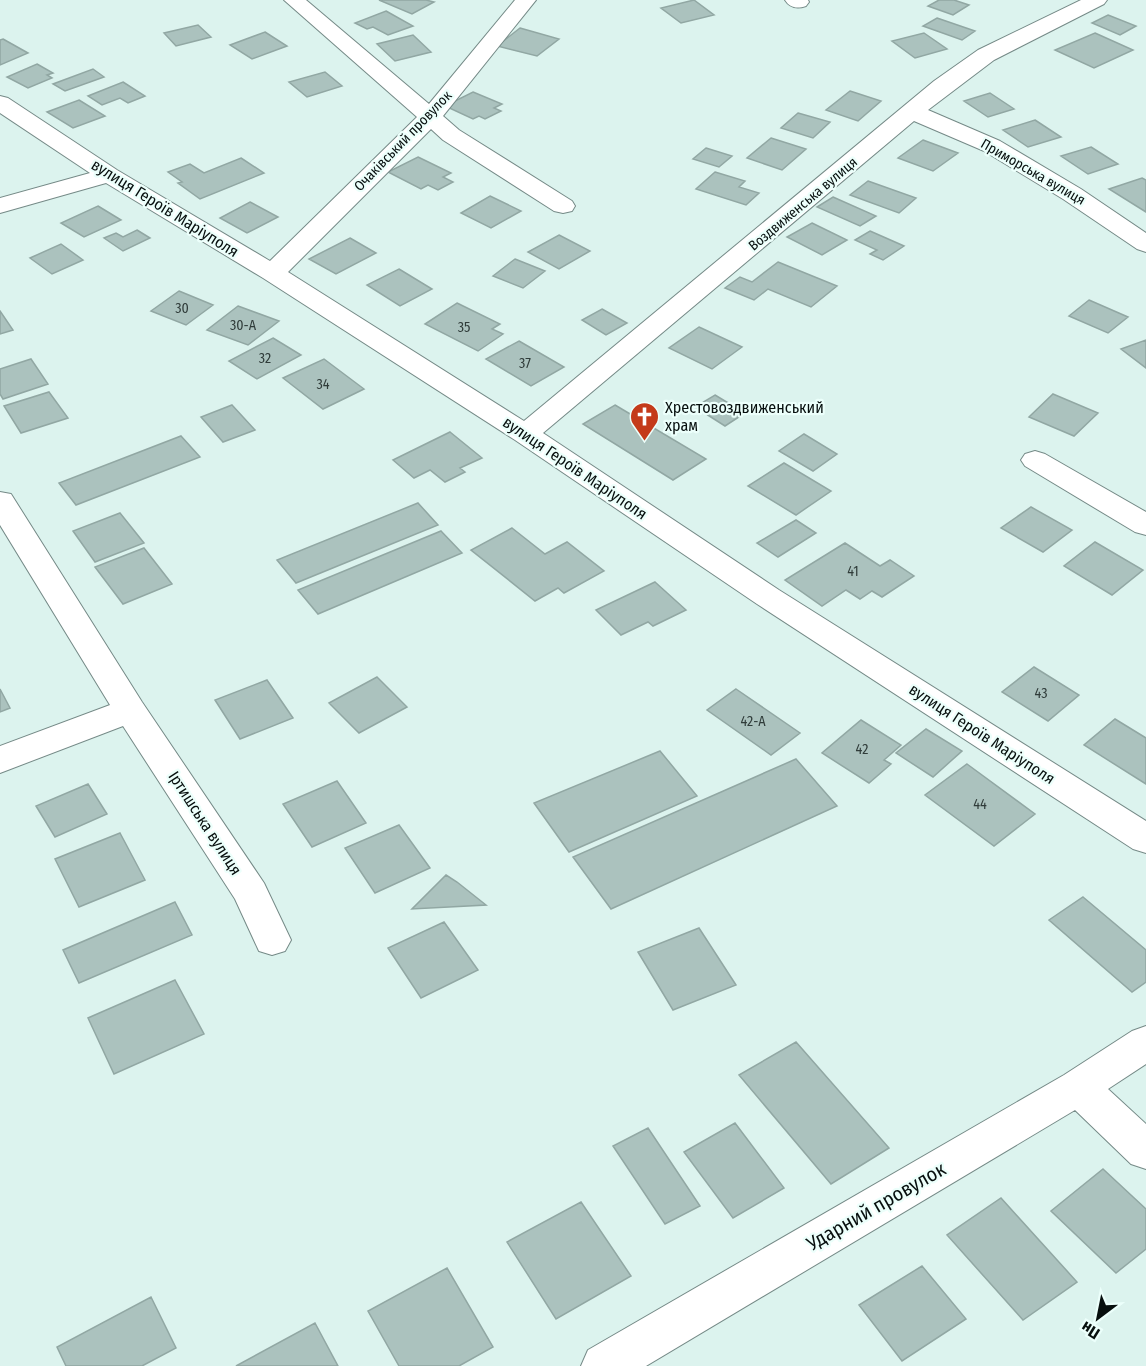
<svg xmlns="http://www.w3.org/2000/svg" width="1146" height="1366" font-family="'Fira Sans Condensed',sans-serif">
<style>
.building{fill:#abc2be;stroke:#91a7a3;stroke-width:1.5}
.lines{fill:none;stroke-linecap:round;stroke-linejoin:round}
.minor-casing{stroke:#758a87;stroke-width:2}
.minor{fill:#fff;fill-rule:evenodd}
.labels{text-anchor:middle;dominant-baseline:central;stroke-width:4.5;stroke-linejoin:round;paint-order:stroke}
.far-street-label{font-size:14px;fill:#070f0e;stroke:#ecfffb}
.number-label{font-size:14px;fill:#303c3a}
.street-label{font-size:16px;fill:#070f0e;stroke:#ecfffb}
.poi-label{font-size:16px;fill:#070f0e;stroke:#ecfffb;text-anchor:start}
.near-street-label{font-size:20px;fill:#070f0e;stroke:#ecfffb}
</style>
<rect width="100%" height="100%" fill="#dcf3ee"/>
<path class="building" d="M379 0H426L434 2 412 14Z
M694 0 714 15 681 23 661 8Z
M939 0H954L969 5 953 15 928 6Z
M386 11 413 26 388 35 373 27 367 29 355 23Z
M1108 15 1136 26 1120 35 1092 23Z
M937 18 975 31 962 40 923 26Z
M198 25 211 37 176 46 164 33Z
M520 28 559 39 537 56 497 46Z
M265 32 287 46 252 59 230 45Z
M924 33 947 49 915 58 892 41Z
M1095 33 1133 50 1094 68 1055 50Z
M413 35 431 52 395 61 377 44Z
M3 39 28 53 0 65V40Z
M37 64 53 73 47 75 52 78 28 88 7 77Z
M93 69 104 77 65 91 53 84Z
M325 72 342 86 307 97 289 82Z
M123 82 145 96 128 103 120 98 102 105 88 96Z
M850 91 881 101 858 121 826 110Z
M473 92 502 104 494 108 501 111 485 119 479 116 473 119 445 106Z
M990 93 1014 109 988 117 964 101Z
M79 100 105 116 73 128 47 112Z
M798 113 830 122 813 138 781 128Z
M1035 120 1061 137 1028 147 1003 130Z
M771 138 806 149 782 170 747 158Z
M923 140 958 153 933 171 898 158Z
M1091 147 1118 164 1088 174 1061 156Z
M706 148 732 156 719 167 693 159Z
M418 157 451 173 443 177 453 182 438 190 428 185 421 189 388 172Z
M241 158 264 173 200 199 178 183 182 182 168 172 190 164 204 173Z
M715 172 745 181 739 187 759 193 746 205 696 189Z
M1142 178 1146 180V212L1109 189Z
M868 181 916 198 899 213 850 195Z
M490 196 521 211 491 228 461 213Z
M833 197 876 216 860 226 817 207Z
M250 202 278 217 247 233 220 218Z
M98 206 121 220 84 237 61 223Z
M812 223 847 240 822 255 787 237Z
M137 230 150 238 123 251 104 238 116 233 123 237Z
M870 231 904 246 883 260 870 254 877 250 855 240Z
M559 235 590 251 559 269 528 252Z
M350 238 376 253 336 274 309 259Z
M61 244 83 260 52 274 30 258Z
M515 259 545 271 523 288 493 276Z
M778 262 837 286 811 307 768 289 754 300 725 288 740 277 752 282Z
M399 269 432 289 400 306 367 285Z
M179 291 213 305 186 325 151 311Z
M1089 300 1128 317 1108 333 1069 316Z
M457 303 500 324 492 329 503 334 478 351 425 324Z
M238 306 279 321 248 345 207 330Z
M602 309 627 323 606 335 582 320Z
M0 311 13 330 0 334Z
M699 327 742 347 712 369 669 348Z
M273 338 301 355 257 379 229 361Z
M1146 340V368L1121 349Z
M519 341 564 367 531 386 486 359Z
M31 359 48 384 3 399 0 394V369Z
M324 359 364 389 323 409 283 378Z
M49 392 68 418 21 433 4 406Z
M1053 394 1098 413 1074 436 1029 417Z
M715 395 745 413 725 426 695 407Z
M232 405 255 430 223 442 201 417Z
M615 405 706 459 673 480 583 424Z
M450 432 482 458 460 468 465 472 445 482 430 470 414 478 393 460Z
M804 434 837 454 813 471 779 451Z
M181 436 200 457 76 505 59 483Z
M784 463 831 491 796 515 748 486Z
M418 503 438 525 296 583 277 560Z
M1031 507 1072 530 1043 552 1001 528Z
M120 513 144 543 95 562 73 531Z
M796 520 816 533 778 557 757 543Z
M512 528 545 554 567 542 604 571 564 593 558 588 535 601 471 550Z
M441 531 462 553 318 614 298 590Z
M1095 542 1143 570 1112 595 1064 566Z
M845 543 880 566 890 560 914 576 882 597 872 591 860 599 846 590 822 606 785 580Z
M144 548 172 584 123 604 95 567Z
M655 582 686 610 653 626 648 622 621 635 596 610Z
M1034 667 1079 695 1048 721 1002 692Z
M377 677 407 707 359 733 329 703Z
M267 680 293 718 240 739 215 700Z
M0 689 10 708 0 712Z
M736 689 800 733 771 755 707 710Z
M1115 719 1146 738V784L1084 745Z
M861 720 901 745 884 760 891 764 869 783 822 753Z
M926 729 962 751 933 777 896 753Z
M660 751 697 796 569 852 534 803Z
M796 759 837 806 611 909 573 857Z
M967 764 1035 814 994 846 925 795Z
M337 781 366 823 312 847 283 804Z
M88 784 107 814 55 837 36 806Z
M399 825 430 868 375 893 345 848Z
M120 833 145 880 79 907 55 859Z
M446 875 457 882 486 905 412 909Z
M1083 897 1146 950V982L1132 992 1049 920Z
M175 902 192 935 79 983 63 950Z
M444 922 478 970 421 998 388 948Z
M699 928 736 985 673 1010 638 952Z
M175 980 204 1034 114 1074 88 1018Z
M796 1042 889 1148 831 1184 739 1075Z
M735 1123 784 1188 733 1218 684 1152Z
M648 1128 700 1206 665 1224 613 1146Z
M1103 1169 1146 1209V1249L1116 1273 1051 1211Z
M1001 1198 1077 1282 1023 1320 947 1235Z
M581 1202 631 1276 556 1319 507 1242Z
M922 1266 966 1319 902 1361 859 1305Z
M447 1268 493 1347 459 1366H399L368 1311Z
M151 1297 176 1348 142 1366H66L57 1347Z
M315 1323 338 1366H236Z"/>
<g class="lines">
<defs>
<path id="minor" d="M284 0H306L429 104 515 0H536L443 116 459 130 572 201 575 206 572 211 563 213 554 211 443 140 431 129 288 272 524 421 934 81 978 50 1081 0H1107L1104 4 994 60 928 110 1000 141 1081 189 1146 233V252L1137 249 1063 199 984 151 914 121 543 433 779 590 1146 821V853L1133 849 757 604 515 440 263 278 106 183 0 213V198L90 173 0 113V96L8 98 117 170 270 261 417 117Z
M785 0H808L809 2 806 6C797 9 790 8 785 0Z
M1035 451 1045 454 1146 512V535L1135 532 1025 466 1021 460 1025 454Z
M0 492 11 494 142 702 264 883 291 940 285 951 272 955 259 951 235 899 123 726 0 773V746L110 705 0 525Z
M1146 1026V1064L1108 1089 1146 1124V1169L1131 1164 1075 1110 646 1366H581L588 1350 1064 1075 1132 1031Z"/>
</defs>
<use href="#minor" class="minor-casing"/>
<use href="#minor" class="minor"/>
</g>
<defs>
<symbol id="church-pin" viewBox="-11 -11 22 30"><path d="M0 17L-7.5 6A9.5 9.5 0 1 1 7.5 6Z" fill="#c43a1a" stroke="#ecfffb"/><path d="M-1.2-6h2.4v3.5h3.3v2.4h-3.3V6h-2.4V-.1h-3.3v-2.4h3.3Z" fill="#fff"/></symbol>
</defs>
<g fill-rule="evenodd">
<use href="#church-pin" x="628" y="400" width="33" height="45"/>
</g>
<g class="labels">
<g class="far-street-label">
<text transform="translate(403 141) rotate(-46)">Очаківський провулок</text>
<text transform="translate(1033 172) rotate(30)">Приморська вулиця</text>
<text transform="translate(803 204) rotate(-40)">Воздвиженська вулиця</text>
</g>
<g class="number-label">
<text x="182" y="308">30</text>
<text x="243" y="325">30-А</text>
<text x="464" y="327">35</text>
<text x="265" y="358">32</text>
<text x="525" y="363">37</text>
<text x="323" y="384">34</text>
<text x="853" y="571">41</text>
<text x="1041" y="693">43</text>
<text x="753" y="721">42-А</text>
<text x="862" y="749">42</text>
<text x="980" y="804">44</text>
</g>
<g class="street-label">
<text transform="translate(165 208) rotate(32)">вулиця Героїв Маріуполя</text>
<text transform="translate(575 468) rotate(34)">вулиця Героїв Маріуполя</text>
<text transform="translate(982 734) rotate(33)">вулиця Героїв Маріуполя</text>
<text transform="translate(205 823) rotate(57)">Іртишська вулиця</text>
</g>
<g class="poi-label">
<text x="665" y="407">Хрестовоздвиженський<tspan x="665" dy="18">храм</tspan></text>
</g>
<g class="near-street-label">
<text transform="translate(876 1206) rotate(-30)">Ударний провулок</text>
</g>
</g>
<g transform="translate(1098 1318) rotate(212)" stroke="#ecfffb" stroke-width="4.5" paint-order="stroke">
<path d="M0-4.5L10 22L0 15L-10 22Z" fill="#070f0e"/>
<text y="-9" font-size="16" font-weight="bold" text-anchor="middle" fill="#070f0e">Пн</text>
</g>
</svg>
